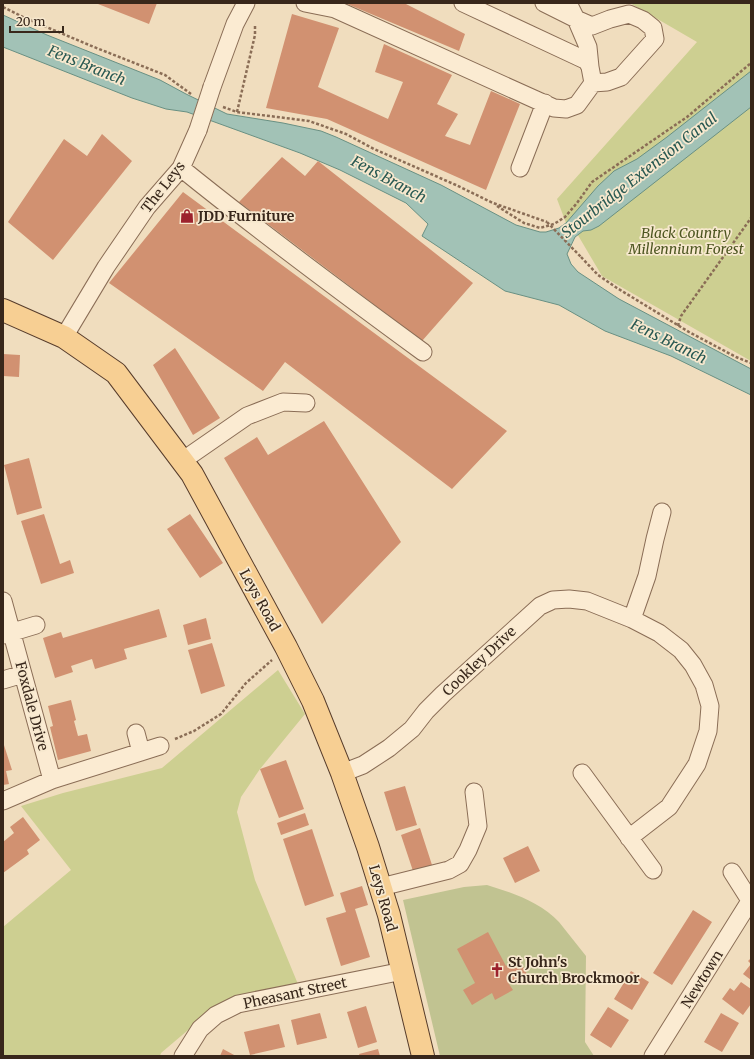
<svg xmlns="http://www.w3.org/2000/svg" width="754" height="1059" font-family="Merriweather,serif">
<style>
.green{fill:#cdcf91}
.cemetery{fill:#c1c391}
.water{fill:#a2c2b6;stroke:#699083}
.building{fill:#d19171}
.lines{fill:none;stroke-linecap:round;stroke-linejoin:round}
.minor-casing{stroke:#8a6d56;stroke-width:19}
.major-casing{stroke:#573c2b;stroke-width:24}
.path{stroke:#8a6d56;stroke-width:2.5;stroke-dasharray:3 2;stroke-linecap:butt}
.minor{stroke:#fbebd2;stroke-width:17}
.major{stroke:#f7cf93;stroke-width:22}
.minor-bridge-casing{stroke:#8a6d56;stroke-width:19;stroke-linecap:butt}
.path-bridge{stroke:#8a6d56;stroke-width:2.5;stroke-dasharray:3 2;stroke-linecap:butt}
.minor-bridge{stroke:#fbebd2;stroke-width:17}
.labels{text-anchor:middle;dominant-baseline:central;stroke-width:3.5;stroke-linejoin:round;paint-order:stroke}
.street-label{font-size:14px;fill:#38271b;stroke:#f7e8ce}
.poi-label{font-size:14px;font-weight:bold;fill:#38271b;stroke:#f7e8ce;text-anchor:start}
.park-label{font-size:14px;font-style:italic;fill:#4d5621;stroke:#f7e8ce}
.water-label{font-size:15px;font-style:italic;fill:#295952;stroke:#f7e8ce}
</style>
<rect width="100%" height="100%" fill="#f0ddbe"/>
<path class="green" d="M630 3H751V361L602 276 569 220 566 223 557 199 697 42Z
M278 670 305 714 260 769 241 797 237 812 255 880 300 989 207 1014 161 1053 160 1056H3V927L71 870 21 806 63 793 162 768Z"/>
<path class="cemetery" d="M487 885C513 893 540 902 559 922 568 933 577 945 586 956L585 1042 594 1056H440L403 900 464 887Z"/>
<path class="water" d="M3 15 47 35 160 80 186 94 227 114 283 123 321 131 336 137 441 185 516 225 540 232H546L559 228 566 223 598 186 614 171 637 159 667 137 751 71V107L599 226 591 230 583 231 575 237 567 254 571 264 578 272 619 299 751 369V395L671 356 605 331 559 305 505 291 422 236 428 224 406 203 340 170 300 153 187 112 166 109 132 98 3 47Z"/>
<path class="building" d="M98 3H157L149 24 98 4Z
M345 3H404L465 34 459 51Z
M292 14 339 28 318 87 388 119 403 82 375 72 384 44 452 75 437 104 458 114 445 136 470 145 491 91 520 104 486 190 327 119 266 108Z
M102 134 132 161 53 260 8 222 64 139 87 156Z
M282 157 305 176 318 161 473 283 422 341 239 202Z
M183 192 507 431 452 489 285 362 263 391 109 283Z
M175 348 220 418 193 435 153 365Z
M3 354 20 355 19 377 3 376Z
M324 421 401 542 322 624 224 458 257 437 268 455Z
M29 458 42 508 17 515 4 465Z
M44 514 60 564 70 560 74 573 41 584 21 521Z
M190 514 223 563 200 578 167 529Z
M159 609 167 637 124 649 127 659 95 669 92 659 71 666 73 672 55 678 43 638 61 632 63 638Z
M206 618 211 639 188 645 183 625Z
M212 643 225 686 201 694 188 650Z
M71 700 76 720 74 721 78 736 87 734 91 751 58 760 50 727 53 726 48 706Z
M3 742 12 770 6 771 9 784 3 785Z
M286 760 304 809 279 818 260 769Z
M405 786 417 825 396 831 384 792Z
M305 813 309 825 281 835 277 823Z
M23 817 40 840 27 850 29 854 3 873V842L14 833 10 827Z
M420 828 432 865 413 871 401 835Z
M312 829 334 896 305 906 283 839Z
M528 846 540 871 515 883 503 858Z
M362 886 368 905 355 909 370 957 341 966 326 918 346 912 340 893Z
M693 910 712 922 672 985 653 973Z
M488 932 506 966 519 959 527 974 509 984 513 990 495 1000 492 993 472 1005 463 990 475 983 457 949Z
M751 958V980L743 974 751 964 748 961Z
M631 971 649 982 632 1010 614 999Z
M741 982 751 989V1004L743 1015 722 999 730 988 734 991Z
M366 1006 377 1042 358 1048 347 1012Z
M608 1007 629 1020 611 1048 590 1035Z
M320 1013 327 1038 297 1045 291 1020Z
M721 1013 739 1023 722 1052 704 1042Z
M279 1024 285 1047 250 1055 244 1032Z
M223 1049 236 1056H220Z
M378 1049 380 1056H360L359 1054Z"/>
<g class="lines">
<defs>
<path id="minor" d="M305 3 335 9 554 108 566 109 577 105 593 83 590 67 587 61 463 3
M544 3 576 19 588 47 590 67
M568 3 576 19 592 26 610 19 629 14 643 20 653 28 655 39 621 77 607 82 593 83
M212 87 235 24 246 3
M181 168C260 232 341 292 423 352
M520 168 545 103
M64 337 106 267 147 207 181 168 198 130
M182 461 247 416 283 402 306 403
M3 601 52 780
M632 619 647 576 655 539 662 512
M3 635 36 625
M3 680 23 674
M136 733 141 752
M342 773 363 765 389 748 412 729 426 711 443 694 540 606 553 600 569 599 587 601 632 619 659 633 681 650 693 665 704 685 710 706 708 731 697 764 669 807 629 838
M582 773 653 870
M3 801 52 780 160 746
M732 872 751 902
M381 887 449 870 460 864 468 850 478 826 474 792
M183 1056 200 1029 216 1015 238 1004 403 971
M653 1056 750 901"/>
<path id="major" d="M3 310 64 337 116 373 192 474 286 647 313 701 342 773 368 847 389 915 423 1056"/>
</defs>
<use href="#minor" class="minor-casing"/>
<use href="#major" class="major-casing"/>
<path class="path" d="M3 7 25 18 94 47 165 75 191 94
M223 107 237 112 309 121 346 134 374 149 456 185 493 203 547 222
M237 112 255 35V26
M497 206 524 223 540 228 554 224 565 217 577 203 592 182 687 117 751 63
M581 257 598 275 617 288 689 332 736 357 751 363
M678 326 681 316 751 218
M175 739 194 731 221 714 246 683 272 660"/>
<use href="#minor" class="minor"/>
<use href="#major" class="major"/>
<defs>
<path id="minor-bridge" d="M198 130 212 87"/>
</defs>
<use href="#minor-bridge" class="minor-bridge-casing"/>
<path class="path-bridge" d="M547 222 581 257"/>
<use href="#minor-bridge" class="minor-bridge"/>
</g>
<defs>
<symbol id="shop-bare" viewBox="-9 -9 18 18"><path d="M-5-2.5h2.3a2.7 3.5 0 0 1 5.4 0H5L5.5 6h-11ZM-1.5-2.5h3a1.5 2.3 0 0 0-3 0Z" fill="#9c222d" stroke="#f7e8ce" stroke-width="2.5" paint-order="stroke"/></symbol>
<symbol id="church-bare" viewBox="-9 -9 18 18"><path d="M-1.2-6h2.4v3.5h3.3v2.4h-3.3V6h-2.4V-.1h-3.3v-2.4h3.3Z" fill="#9c222d" stroke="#f7e8ce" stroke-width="2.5" paint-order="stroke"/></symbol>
</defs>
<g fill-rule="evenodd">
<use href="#shop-bare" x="177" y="206" width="20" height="20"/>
<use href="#church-bare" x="487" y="960" width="20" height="20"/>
</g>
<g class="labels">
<g class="street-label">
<text transform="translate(163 187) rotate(-52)">The Leys</text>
<text transform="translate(260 600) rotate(61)">Leys Road</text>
<text transform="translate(479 661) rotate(-43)">Cookley Drive</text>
<text transform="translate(32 706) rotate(75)">Foxdale Drive</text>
<text transform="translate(383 898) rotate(74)">Leys Road</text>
<text transform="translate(702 979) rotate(-58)">Newtown</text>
<text transform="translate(295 993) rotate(-12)">Pheasant Street</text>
</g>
<g class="poi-label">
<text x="198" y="216">JDD Furniture</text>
<text x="508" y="962">St John's<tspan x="508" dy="16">Church Brockmoor</tspan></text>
</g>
<g class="park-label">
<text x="686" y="233">Black Country<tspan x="686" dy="16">Millennium Forest</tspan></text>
</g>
<g class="water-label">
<text transform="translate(87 65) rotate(22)">Fens Branch</text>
<text transform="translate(639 175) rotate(-38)">Stourbridge Extension Canal</text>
<text transform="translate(389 179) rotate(28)">Fens Branch</text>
<text transform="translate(669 341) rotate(26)">Fens Branch</text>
</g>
</g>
<rect width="754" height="1059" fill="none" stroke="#38271b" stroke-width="8"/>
<path d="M10 26v6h53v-6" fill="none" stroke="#38271b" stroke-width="2"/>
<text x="16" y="26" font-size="12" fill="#38271b" stroke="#f7e8ce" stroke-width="3" paint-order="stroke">20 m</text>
</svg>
